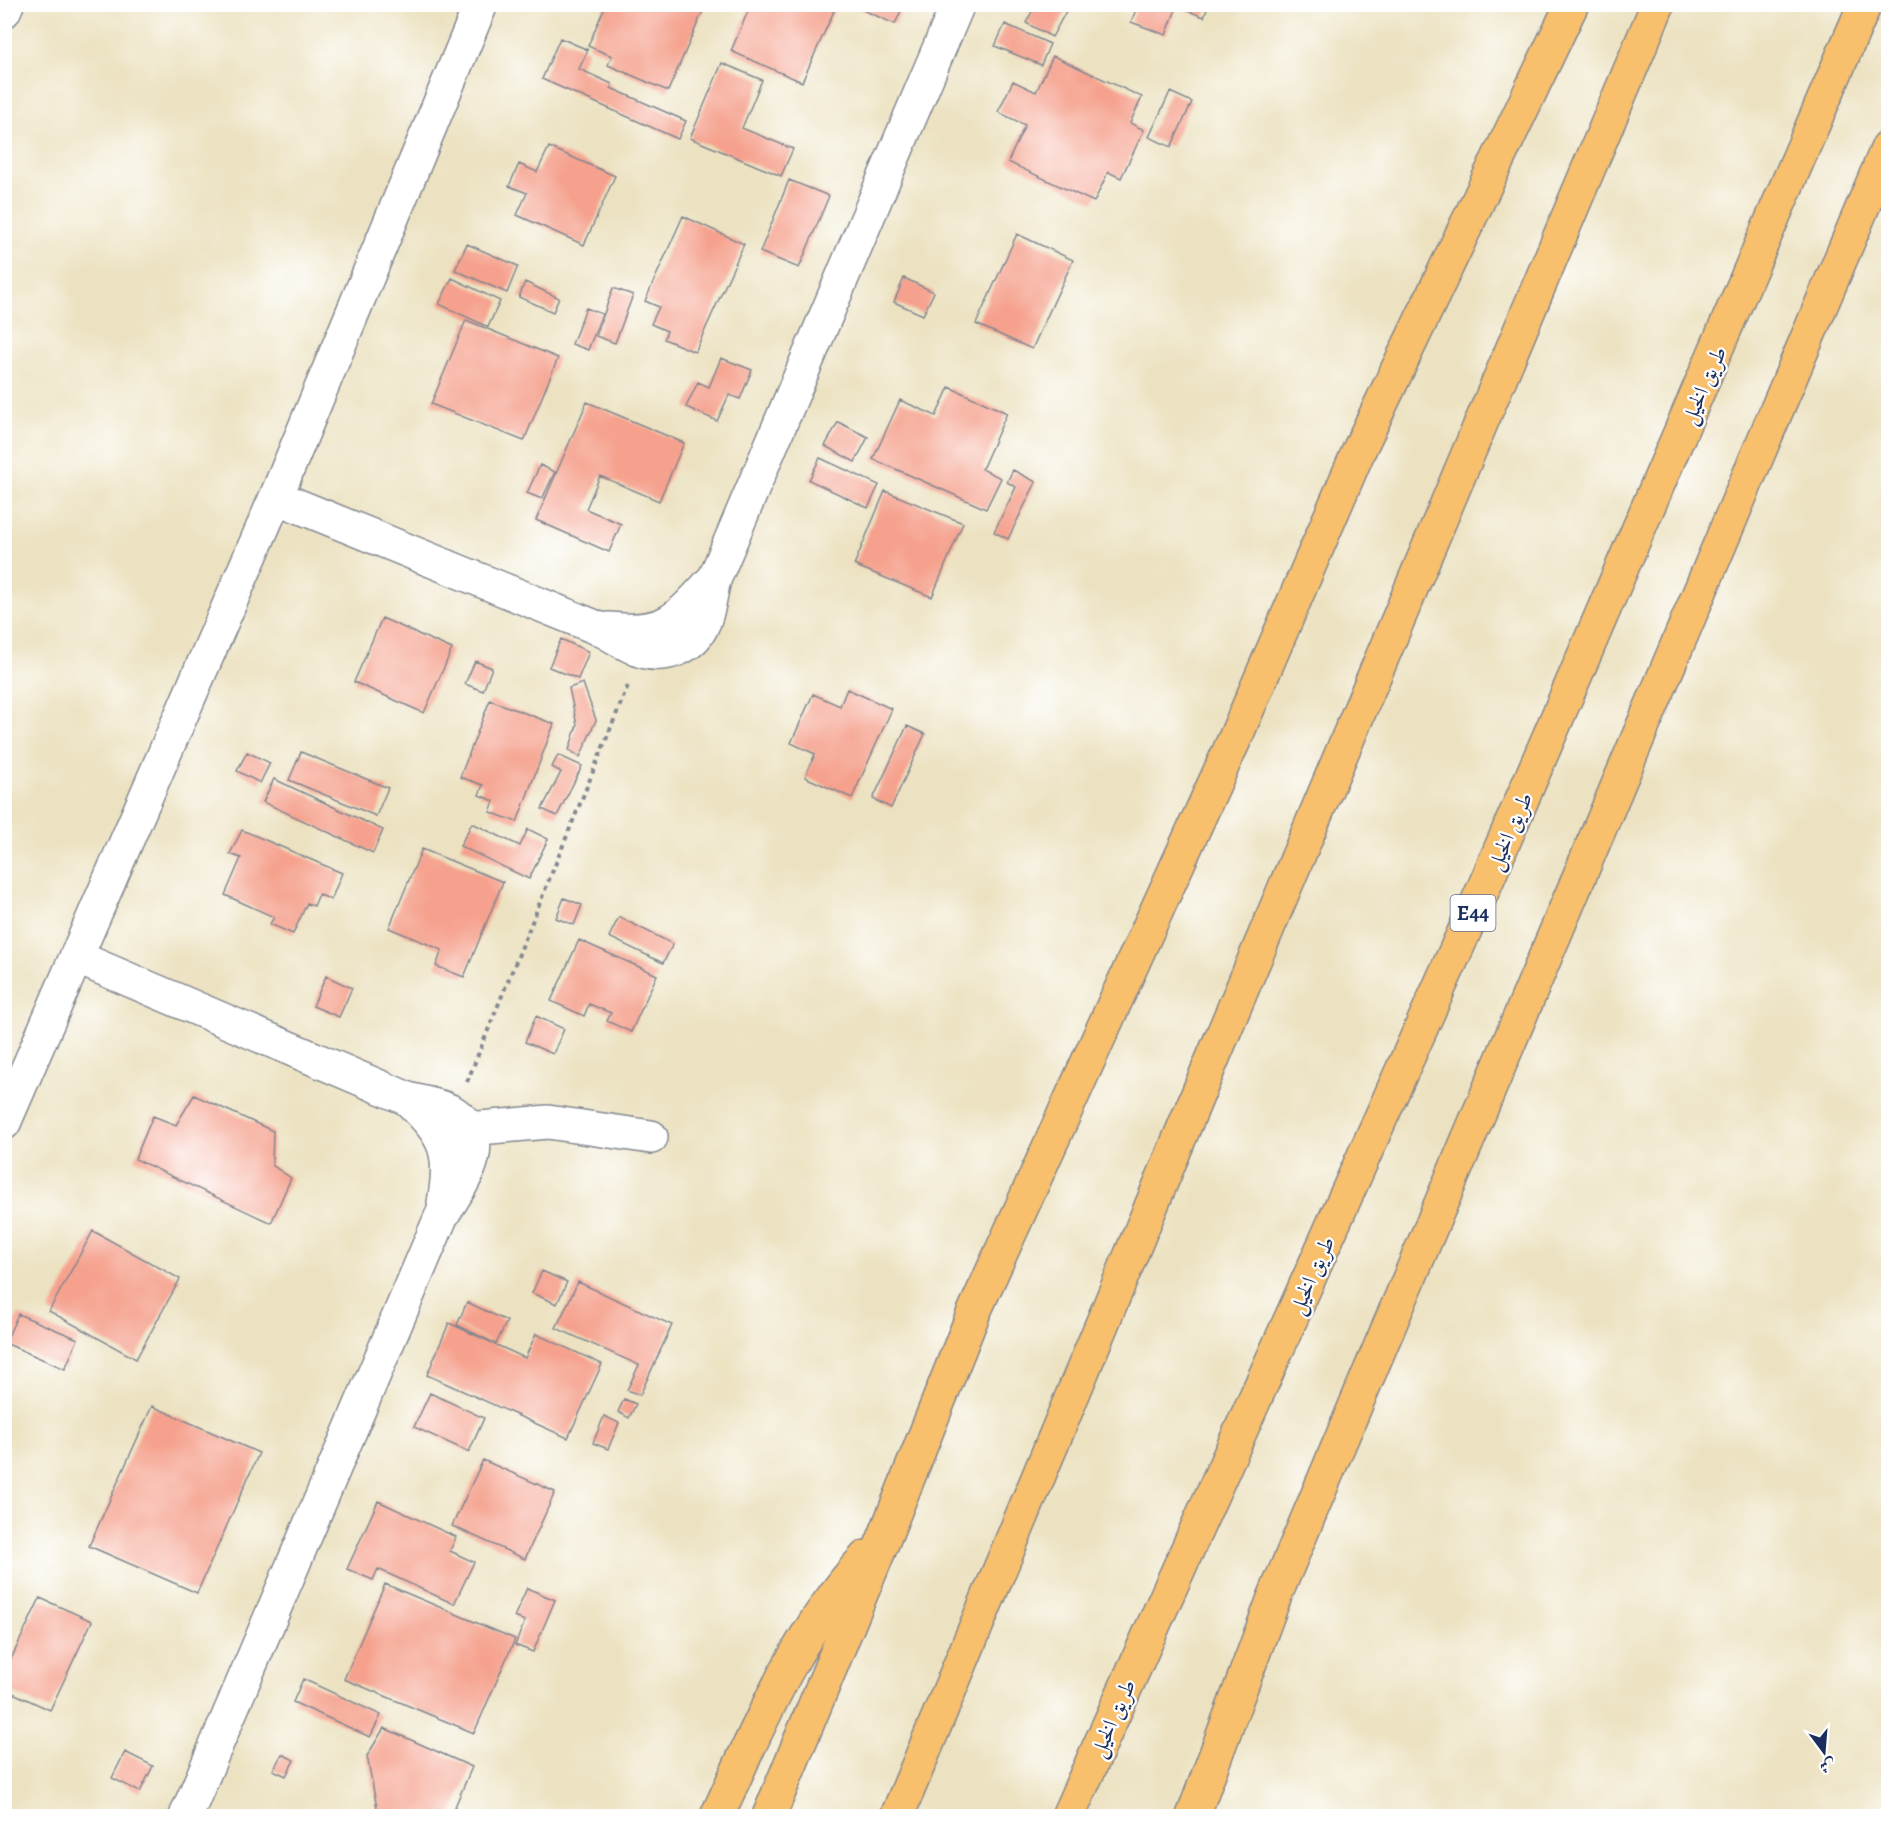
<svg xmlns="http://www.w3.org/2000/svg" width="1893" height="1821" font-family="Alegreya,Amiri,serif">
	<rect width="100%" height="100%" fill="#fff"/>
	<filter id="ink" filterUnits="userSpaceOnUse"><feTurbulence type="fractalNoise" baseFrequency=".0167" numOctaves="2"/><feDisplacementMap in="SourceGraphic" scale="12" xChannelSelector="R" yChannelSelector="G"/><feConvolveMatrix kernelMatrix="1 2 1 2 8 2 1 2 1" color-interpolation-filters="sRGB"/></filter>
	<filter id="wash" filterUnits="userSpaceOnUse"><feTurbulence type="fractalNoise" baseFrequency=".008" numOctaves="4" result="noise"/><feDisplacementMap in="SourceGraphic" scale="24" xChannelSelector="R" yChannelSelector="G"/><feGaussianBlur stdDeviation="1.35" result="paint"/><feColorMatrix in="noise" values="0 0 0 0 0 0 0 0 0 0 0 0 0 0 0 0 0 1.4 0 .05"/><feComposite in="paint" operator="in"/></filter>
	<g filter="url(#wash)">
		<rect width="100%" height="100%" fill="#ece2c1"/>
		<g id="blocks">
			<path fill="#f5a18d" d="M606,4H706L668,91L608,65L612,56L588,46Z
				M751,4H821L834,11L802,82L731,51Z
				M849,4H904L895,24Z
				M1036,4H1055L1066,11L1052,37L1026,23Z
				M1209,4L1204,17L1177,7L1166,35L1131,22L1138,5Z
				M1005,24L1050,44L1041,65L995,46Z
				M560,38L588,50L579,69L612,84L611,88L686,121L678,139L542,79Z
				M1053,56L1142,97L1130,123L1144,130L1121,178L1108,172L1094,202L1008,162L1025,125L998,112L1013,81L1036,92Z
				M722,63L762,80L742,128L793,149L781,176L690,138Z
				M1170,92L1192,102L1171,147L1149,137Z
				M549,147L615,176L584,245L517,215L527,193L509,186L519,164L537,172Z
				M789,180L829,196L799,268L760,252Z
				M683,216L744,244L695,352L664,339L667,331L651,324L659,307L645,301Z
				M1017,234L1073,260L1032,349L976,324Z
				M467,244L518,266L507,293L455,270Z
				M452,278L500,301L488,327L439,304Z
				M904,278L934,292L923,315L894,302Z
				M525,282L559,298L553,312L519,297Z
				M613,288L633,295L615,343L596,336Z
				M586,308L602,314L588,350L572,344Z
				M466,320L558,358L524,441L431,404Z
				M721,358L752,370L740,399L729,395L717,421L686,407L698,382L709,387Z
				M949,387L1007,413L982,469L1001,478L986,509L873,459L900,400L936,416Z
				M587,402L684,443L659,501L600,476L586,509L621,524L609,552L536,520Z
				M838,422L868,437L855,462L825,446Z
				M820,458L879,485L868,508L809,480Z
				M540,465L555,472L542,499L527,493Z
				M1013,470L1036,482L1008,539L994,532L1016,487L1007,482Z
				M885,491L963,523L932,597L854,565Z
				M382,618L452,649L424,713L354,682Z
				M561,639L589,652L578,679L549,667Z
				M475,661L492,668L483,691L465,684Z
				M583,683L596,720L580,757L569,750L577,725L569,688Z
				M847,689L892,709L852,798L805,777L815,754L791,743L813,694L840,706Z
				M490,700L554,724L517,822L490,812L494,801L479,795L483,785L460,777Z
				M907,726L925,734L891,808L873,799Z
				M247,752L270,763L260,783L237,771Z
				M301,752L388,788L376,816L289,780Z
				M558,755L582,766L557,816L542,809L561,772L552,767Z
				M274,779L383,830L373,853L263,802Z
				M472,823L520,846L528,829L548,839L529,879L460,846Z
				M242,830L342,873L331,900L319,894L314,906L307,903L293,934L270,924L274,917L225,895L241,858L230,854Z
				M422,849L503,882L464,977L436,966L442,950L389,928Z
				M564,898L582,905L574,925L556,918Z
				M619,917L673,944L663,963L609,937Z
				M579,940L657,975L631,1032L607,1021L611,1013L589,1004L584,1016L551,1001Z
				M326,976L352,988L339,1017L313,1006Z
				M536,1016L564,1029L553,1054L525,1042Z
				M194,1095L273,1131L272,1165L291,1178L271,1223L135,1159L153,1116L176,1125Z
				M93,1231L180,1279L136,1359L49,1311Z
				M542,1271L567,1282L557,1304L532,1293Z
				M578,1282L672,1325L640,1395L627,1390L639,1365L556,1328Z
				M467,1302L507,1321L496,1344L457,1325Z
				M18,1314L78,1339L65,1369L5,1343Z
				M449,1323L525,1358L536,1334L602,1364L568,1438L427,1375Z
				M430,1393L484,1418L469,1452L414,1427Z
				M624,1399L636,1404L629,1418L618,1412Z
				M152,1406L259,1453L197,1593L89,1546Z
				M604,1416L619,1423L608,1449L593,1443Z
				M483,1460L555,1492L525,1559L452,1526Z
				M378,1501L456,1537L450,1551L474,1562L454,1604L378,1569L373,1580L347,1569Z
				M385,1584L515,1639L474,1733L344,1679Z
				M527,1588L555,1600L533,1652L515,1645L525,1621L514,1617Z
				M40,1598L92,1621L50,1710L4,1689V1674Z
				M303,1679L381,1715L370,1737L293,1702Z
				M384,1728L472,1767L451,1816H384L377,1808L367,1756Z
				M125,1752L153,1766L140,1792L112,1778Z
				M282,1754L294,1760L286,1776L273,1770Z"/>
		</g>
	</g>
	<g filter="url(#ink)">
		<use href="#blocks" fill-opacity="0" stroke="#848890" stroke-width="1.5"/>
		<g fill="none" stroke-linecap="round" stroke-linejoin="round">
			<g stroke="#848890" stroke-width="36">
				<path id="minor" d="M4,11L7,4
					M276,497L600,629C614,636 628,646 642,651C665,658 692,648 702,626C709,613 710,595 714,580L958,4
					M608,629C666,635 675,621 712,581
					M76,957L408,1099C422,1103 441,1105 454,1113C497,1141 459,1187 441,1217L186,1816
					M408,1099C446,1137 453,1150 444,1203
					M4,1123L276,497L481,4
					M468,1129L548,1122L651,1137"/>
			</g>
			<g stroke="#848890" stroke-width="36">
				<path id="highway" d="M717,1816C759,1725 797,1632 866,1557
					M769,1816L885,1536L974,1312L1236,736L1359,450L1572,4
					M897,1816L1215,1053L1658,4
					M1068,1816L1482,892L1865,4
					M1193,1816L1274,1598L1888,147"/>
			</g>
			<path stroke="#848890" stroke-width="4" stroke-dasharray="4.5 4.5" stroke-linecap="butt" d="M467,1082L629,683"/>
			<use href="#minor" stroke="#fff" stroke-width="33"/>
			<use href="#highway" stroke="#f8bf6c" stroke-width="33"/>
		</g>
	</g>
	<g text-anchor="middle" stroke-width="4.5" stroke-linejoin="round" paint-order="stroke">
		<rect fill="#fff" stroke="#5f6d8e" stroke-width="1.5" x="1450.5" y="895" width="45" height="36" rx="4.5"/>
		<g font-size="21" font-weight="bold" fill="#1b2f5e">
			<text x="1473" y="920">E44</text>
		</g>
		<g font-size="22" fill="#1b2f5e" stroke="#fff">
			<text transform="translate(1703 385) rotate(-66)" y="8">طريق الخيل</text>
			<text transform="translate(1509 831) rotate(-66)" y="8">طريق الخيل</text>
			<text transform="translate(1311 1275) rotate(-66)" y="8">طريق الخيل</text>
			<text transform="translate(1112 1718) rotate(-66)" y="8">طريق الخيل</text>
		</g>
	</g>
	<rect width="1893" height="1821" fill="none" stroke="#fff" stroke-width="24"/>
	<g transform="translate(1824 1752) rotate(164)" stroke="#ffffff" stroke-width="4.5" paint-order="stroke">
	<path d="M0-4.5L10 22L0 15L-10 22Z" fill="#1b2f5e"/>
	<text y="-9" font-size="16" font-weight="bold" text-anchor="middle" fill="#1b2f5e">ش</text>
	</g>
</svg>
